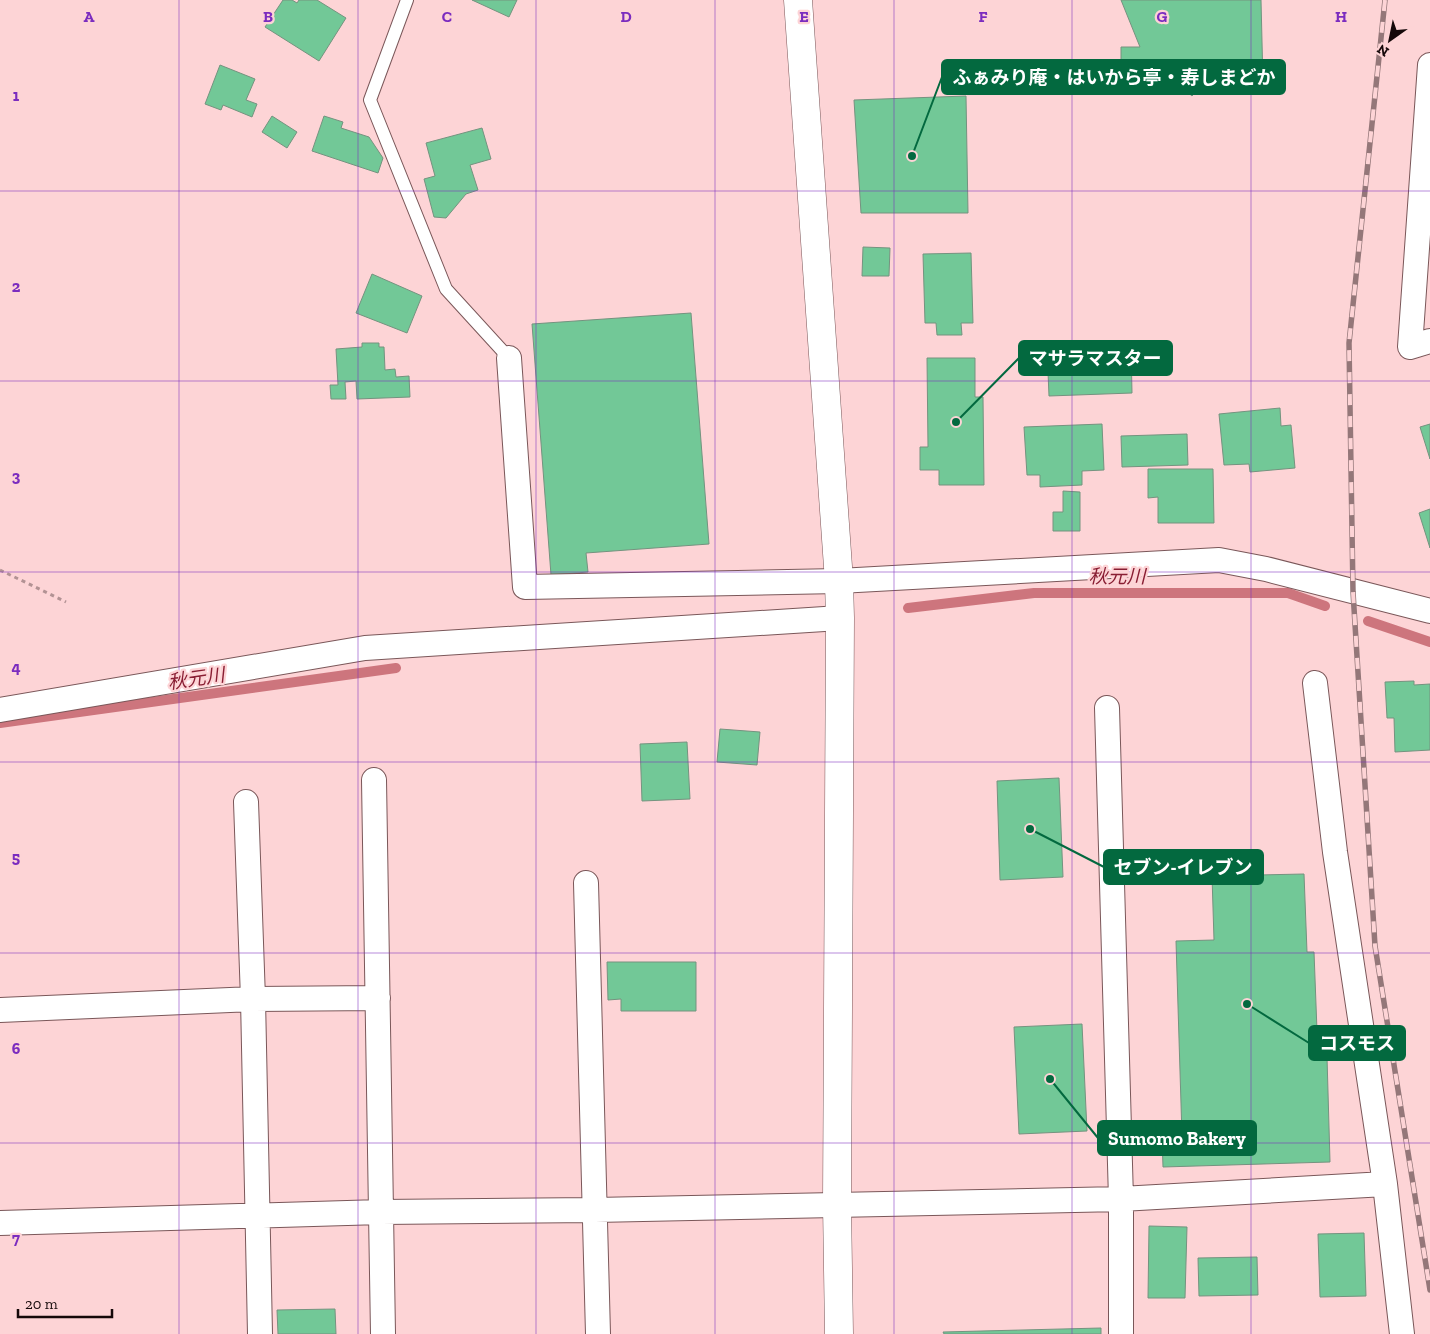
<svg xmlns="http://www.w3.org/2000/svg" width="1430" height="1334" font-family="'Zilla Slab','Noto Sans JP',serif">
	<rect width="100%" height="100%" fill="#fdd4d6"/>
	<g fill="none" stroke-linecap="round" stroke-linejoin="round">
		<path stroke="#cd757d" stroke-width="10" d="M908,608L1034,593H1288L1325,606
			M1368,621L1430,642
			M0,723L396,668"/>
	</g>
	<path fill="#72c897" stroke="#74937f" d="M283,0H292L297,3L299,0H317L346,18L319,61L265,27Z
		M472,0H517L509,17Z
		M1121,0H1261L1263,83L1202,85L1192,96L1177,83H1121V47H1140Z
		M220,65L255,79L246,100L257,104L252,117L223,105L221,110L205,104Z
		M966,96L968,213H861L854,100Z
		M272,116L297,132L287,148L262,132Z
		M324,116L343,122L341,128L369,137L383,158L378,173L312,151Z
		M482,128L491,159L470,165L478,190L466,194L446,218L434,217L424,179L435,176L426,143Z
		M863,247L890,248L889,276H862Z
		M971,253L973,323H961L962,335H937L936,323H925L923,254Z
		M372,274L422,296L407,333L356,313Z
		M691,313L709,544L586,553L588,572L551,575L532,324Z
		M362,343H379V347H384L385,370L395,369L396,377L409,376L410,397L357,399L356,381L345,382L346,399H331L330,385H338L336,349L362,347Z
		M1131,346L1132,393L1049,396L1047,348Z
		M927,358H975V397H983L984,485H939V470H920V447H928Z
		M1280,408L1281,426L1291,425L1295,468L1250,472L1249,464L1224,465L1219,414Z
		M1102,424L1104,470L1082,471V485L1040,487V475H1027L1024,427Z
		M1430,424V459L1420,427Z
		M1187,434L1188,465L1122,467L1121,436Z
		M1148,469H1213L1214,523H1158V497L1148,498Z
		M1063,491L1080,492V531H1053V512H1063Z
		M1430,509V548L1419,513Z
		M1414,681V685L1430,684V750L1395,752L1394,718H1387L1385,682Z
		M720,729L760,732L757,765L717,762Z
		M687,742L690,799L642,801L640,744Z
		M1059,778L1063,877L1000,880L997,781Z
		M1304,874L1307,952H1314L1318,1057H1327L1330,1162L1163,1167L1162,1137L1182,1136L1176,941L1214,940L1212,876Z
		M607,962H696V1011H621V999L608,1000Z
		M1082,1024L1087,1131L1019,1134L1014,1027Z
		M1149,1226L1187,1227L1185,1298H1148Z
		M1364,1233L1366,1296L1320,1297L1318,1234Z
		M1257,1257L1258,1295L1199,1296L1198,1258Z
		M335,1309L336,1334H278L277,1310Z
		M1101,1328V1334H944L943,1332Z"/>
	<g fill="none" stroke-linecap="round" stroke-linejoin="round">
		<g stroke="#7a5759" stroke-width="14">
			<path id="service" d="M407,0L370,100L446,289L509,358"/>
		</g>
		<g stroke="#7a5759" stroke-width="26">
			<path id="minor" d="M1430,65L1410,347L1430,341
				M509,358L525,587L839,581L1219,560L1266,569L1430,611
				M1315,683L1335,852L1385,1184L1402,1334
				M1107,708L1121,1199V1334
				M0,710L365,648L840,618
				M246,802L253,999L260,1334
				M586,883L598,1334
				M0,1010L253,999L378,998
				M0,1223L381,1212L374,780
				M383,1334L381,1212L595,1210L1121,1199L1385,1184"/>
		</g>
		<g stroke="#7a5759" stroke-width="29">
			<path id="tertiary" d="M798,0L839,581L840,618L837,1204L839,1334"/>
		</g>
		<path stroke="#b29294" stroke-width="3" stroke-dasharray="4 4" stroke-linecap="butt" d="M0,570L66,602"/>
		<use href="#service" stroke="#fff" stroke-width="12"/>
		<use href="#minor" stroke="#fff" stroke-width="24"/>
		<use href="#tertiary" stroke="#fff" stroke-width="28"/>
		<g stroke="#947779" stroke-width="5.5">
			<path id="rail" d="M1385,0L1349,343L1353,592L1375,946L1430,1290"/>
		</g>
		<use href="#rail" stroke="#fdd4d6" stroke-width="4" stroke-dasharray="11" stroke-linecap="butt"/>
	</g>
	<path fill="none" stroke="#7b2cbf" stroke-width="1" stroke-opacity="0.55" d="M179,0V1334M358,0V1334M536,0V1334M715,0V1334M894,0V1334M1072,0V1334M1251,0V1334M0,191H1430M0,381H1430M0,572H1430M0,762H1430M0,953H1430M0,1143H1430"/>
	<g text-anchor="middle" stroke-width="4.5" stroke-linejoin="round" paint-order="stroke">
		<g font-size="19" font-style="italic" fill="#891e33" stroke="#fdd4d6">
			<text x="1117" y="583">秋元川</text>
			<text transform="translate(196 678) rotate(-8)" y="7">秋元川</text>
		</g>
	</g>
	<g font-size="16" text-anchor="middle" font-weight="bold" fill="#7b2cbf" stroke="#fdd4d6" stroke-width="4.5" stroke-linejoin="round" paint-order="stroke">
		<text x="89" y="22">A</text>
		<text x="268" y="22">B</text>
		<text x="447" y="22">C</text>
		<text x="626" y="22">D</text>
		<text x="804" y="22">E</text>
		<text x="983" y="22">F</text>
		<text x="1162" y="22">G</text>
		<text x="1341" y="22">H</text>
		<text x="16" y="101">1</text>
		<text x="16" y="292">2</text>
		<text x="16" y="482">3</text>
		<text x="16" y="673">4</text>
		<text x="16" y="863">5</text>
		<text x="16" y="1054">6</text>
		<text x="16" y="1244">7</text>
	</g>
	<path fill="none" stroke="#03693f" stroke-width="2" d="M912 156L942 77M956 422L1019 358M1030 829L1104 867M1247 1004L1309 1043M1050 1079L1098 1138"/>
	<g fill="#03693f" stroke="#fdd4d6" stroke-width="2">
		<circle cx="912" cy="156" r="5"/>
		<circle cx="956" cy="422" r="5"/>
		<circle cx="1030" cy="829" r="5"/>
		<circle cx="1247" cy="1004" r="5"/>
		<circle cx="1050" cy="1079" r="5"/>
	</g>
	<g fill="#03693f" stroke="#03693f" stroke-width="2">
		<rect x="942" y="60" width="343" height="34" rx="5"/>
		<rect x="1019" y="341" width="153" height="34" rx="5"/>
		<rect x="1104" y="850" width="159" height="34" rx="5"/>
		<rect x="1309" y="1026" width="96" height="34" rx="5"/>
		<rect x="1098" y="1121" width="158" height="34" rx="5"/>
	</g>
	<g font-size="19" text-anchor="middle" font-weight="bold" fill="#fff">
		<text x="1114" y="84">ふぁみり庵・はいから亭・寿しまどか</text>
		<text x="1095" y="365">マサラマスター</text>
		<text x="1183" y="874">セブン-イレブン</text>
		<text x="1357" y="1050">コスモス</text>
		<text x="1177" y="1145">Sumomo Bakery</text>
	</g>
	<g transform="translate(1390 40) rotate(213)" stroke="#fdd4d6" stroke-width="4" paint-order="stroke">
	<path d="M0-4L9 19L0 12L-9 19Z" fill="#150809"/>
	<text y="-8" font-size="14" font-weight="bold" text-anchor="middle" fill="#150809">N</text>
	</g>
	<path d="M18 1309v8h94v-8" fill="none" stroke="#150809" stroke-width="2.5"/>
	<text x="25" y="1309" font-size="15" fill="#150809" stroke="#fdd4d6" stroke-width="4" paint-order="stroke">20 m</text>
</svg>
